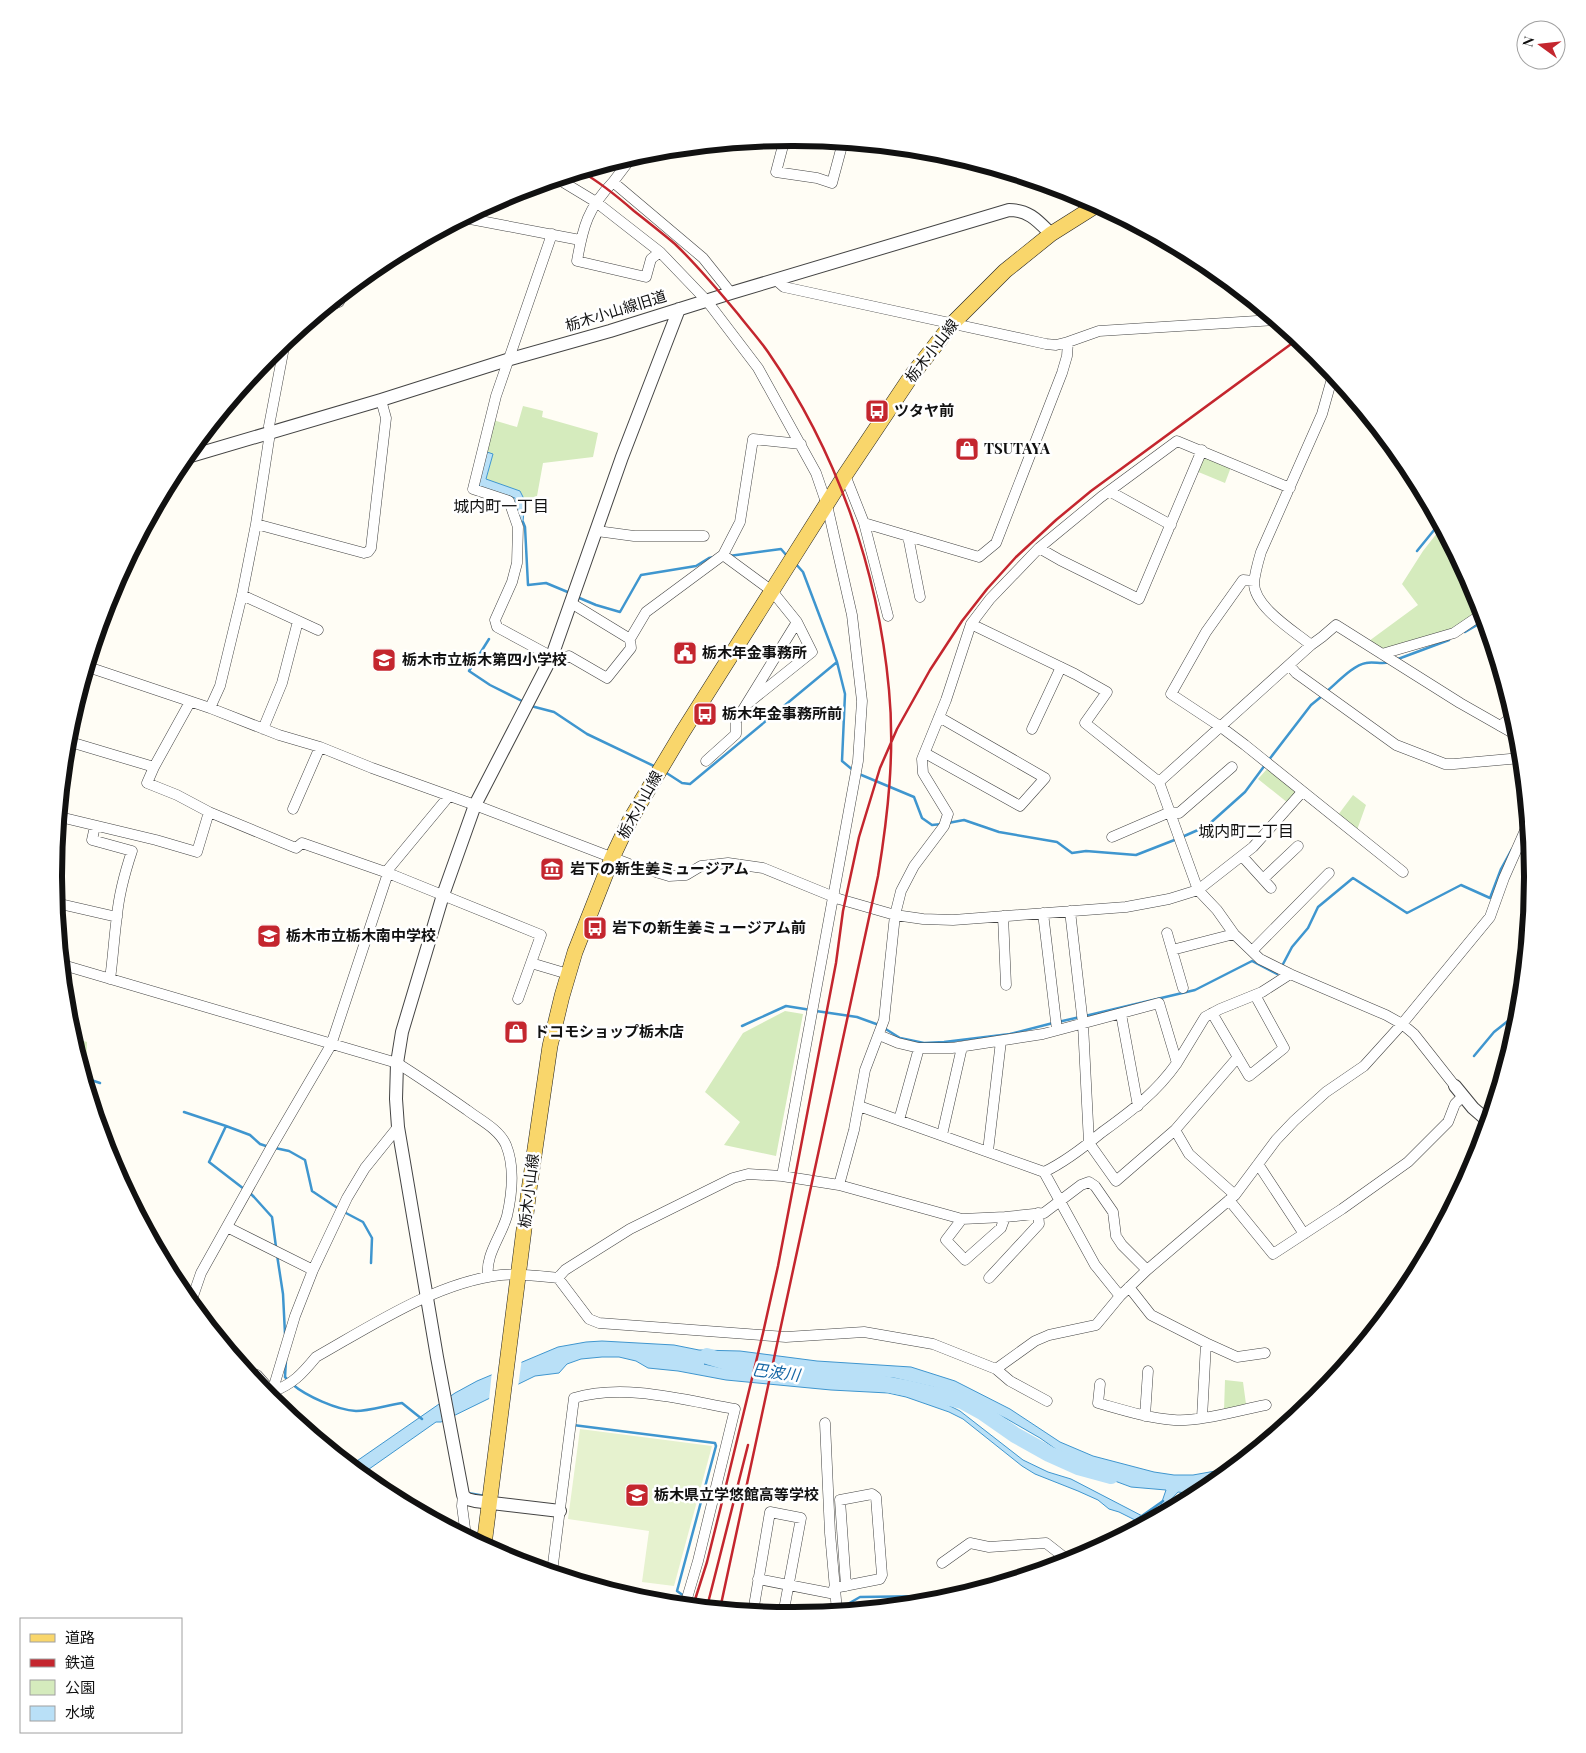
<svg xmlns="http://www.w3.org/2000/svg" width="1586" height="1753" font-family="'Playfair Display','Noto Sans JP',serif">
	<rect width="100%" height="100%" fill="#fffdf5"/>
	<path fill="#d5ebbd" d="M523,406L543,411L542,417L598,433L593,457L543,463L537,496L525,501L520,491L486,480L493,454L484,451L493,420L517,427Z
		M1203,455L1231,467L1225,483L1196,471Z
		M1441,528L1476,594L1481,610L1453,628L1382,651L1369,641L1418,605L1402,584L1423,551Z
		M1267,769L1296,792L1288,803L1258,779Z
		M1353,795L1366,805L1357,830L1338,815Z
		M785,1011L803,1014L776,1156L724,1145L740,1122L705,1092L743,1033Z
		M73,1038L87,1042L86,1073H84Z
		M1225,1380L1243,1382L1246,1404L1224,1411Z"/>
	<path fill="#e6f2cf" d="M580,1429L712,1446L674,1586L642,1582L649,1531L568,1519Z"/>
	<path fill="#b9e0f7" stroke="#3f96cf" d="M484,451L493,454L486,479L520,491L525,501L523,522L518,520L515,498L482,488L478,484Z
		M602,1341L674,1345L699,1350L740,1351L817,1361L911,1367L955,1381L1010,1409L1060,1442L1093,1456L1154,1472L1174,1475H1193L1232,1468C1214,1483 1204,1496 1178,1492L1164,1507L1163,1513L1157,1516L1166,1490L1131,1487L1104,1477L1074,1462L1040,1438L1007,1419L967,1399L933,1387L894,1378L834,1373L734,1363L704,1364L731,1370L811,1380L875,1384L928,1395L960,1411L1023,1460L1048,1472L1071,1479L1150,1520L1143,1524L1119,1512L1109,1509L1098,1500L1078,1491L1035,1474L1022,1466L963,1419L949,1412L906,1397L888,1393L831,1390L726,1380L678,1371L648,1368L636,1361L619,1357H602L581,1359L567,1364L559,1373L535,1376L441,1422H436L362,1474L351,1465L455,1393L477,1381L558,1347L586,1342Z"/>
	<path fill="#fffdf5" d="M522,1358L518,1387L489,1400L492,1371Z"/>
	<g fill="none" stroke-linecap="round" stroke-linejoin="round">
		<path stroke="#3f96cf" stroke-width="2.5" d="M523,522L525,527L528,585L546,583L570,593
			M1417,551L1439,524
			M729,556L781,549L787,556
			M795,563L803,572L837,662L845,694L842,761L854,771
			M577,597L596,605L620,612L641,575L696,566L709,558L714,557
			M1465,632L1484,621
			M489,639L469,671L490,685L524,702
			M1398,659L1449,640
			M1326,692C1336,684 1353,665 1366,663C1374,661 1382,665 1390,662
			M531,706L554,712L587,734L656,767
			M1268,761L1311,705L1322,696
			M665,772L682,783L690,784L837,662
			M859,774L914,797L922,818L932,825L942,824
			M948,823L964,820L999,832L1057,842L1072,853L1086,851L1136,855L1177,839
			M1522,826L1526,810
			M1182,837L1207,826L1245,792L1265,765
			M1282,966L1292,947L1308,928L1318,907L1353,878L1407,913L1461,885L1490,898L1501,869L1512,849
			M816,1011L857,1017L879,1025
			M1085,1016L1195,990L1252,961L1277,974L1279,971
			M1058,1022L1080,1017
			M742,1026L786,1006L811,1010
			M884,1028L900,1038L924,1043L944,1042L1010,1034L1053,1023
			M1474,1056L1494,1032L1513,1017L1519,1009
			M85,1078L100,1083
			M184,1112L226,1126L209,1162L244,1189
			M226,1126L250,1135L260,1144L269,1147
			M275,1148L289,1151L305,1160L312,1191L339,1209
			M249,1192L254,1197L272,1217L276,1247
			M344,1212L363,1222L372,1238L371,1263
			M277,1255L283,1294L285,1334
			M286,1360L285,1377L288,1380
			M292,1384C306,1396 337,1410 356,1411C369,1411 388,1405 402,1403L422,1419
			M573,1425L715,1443L716,1446L677,1591L684,1596
			M468,1493L485,1496
			M1095,1549L1163,1501
			M691,1600L702,1607
			M839,1609L860,1597L929,1596L1015,1578"/>
		<path stroke="#b9e0f7" stroke-width="16" d="M707,1356L751,1370L874,1382L906,1388L962,1401L982,1412L1015,1435L1049,1454L1078,1467L1111,1476"/>
		<g stroke="#444" stroke-width="11">
			<path id="minor" d="M785,138L776,172L817,178L832,183L843,142
				M632,157L613,182L703,258L731,293
				M558,179L596,202L660,252L707,301L758,368L816,473L827,505L852,615L862,701L858,761L782,1176
				M613,182C588,208 583,226 577,261L646,277L651,259L660,252
				M465,218L580,240
				M552,234L496,396L473,489L509,501L518,527L517,563L512,582L495,620L497,627L558,660L569,656L607,678L631,648L630,639
				M776,280L784,287L1046,344L1056,345L1068,342L1099,331L1274,320
				M327,307L339,302L342,295
				M845,475L864,523L979,557L996,543L1062,373L1067,356L1068,342
				M1109,491L1171,525
				M864,523L888,616
				M256,524L364,553L368,552L371,548L386,418L381,400
				M597,531L634,536H704
				M908,536L920,597
				M1039,548L1060,560L1139,599L1202,450
				M723,555L772,591L797,622L812,652L747,704
				M1254,581L1243,580L1206,632L1171,694L1221,727L1245,745L1403,872
				M242,595L318,630
				M571,603L630,639L646,612L723,555L740,522L753,439L801,444
				M971,624L1075,674L1107,692L1085,723L1159,782L1198,890L1217,910L1234,934L1260,959L1290,974L1386,1015L1402,1024L1414,1034L1455,1086
				M1311,645C1294,631 1254,607 1254,583C1255,572 1258,562 1261,552L1322,414L1333,375
				M1382,654L1454,633L1482,614
				M1289,665L1296,673L1396,745L1445,764H1454L1521,758
				M88,667L210,708L279,735L320,747L372,768L475,805L629,864L669,876L686,875L701,866L728,863L763,868L839,899L895,915L923,919L953,920L1126,907L1169,899L1198,890L1253,847L1302,792
				M190,702L154,767L147,783L177,795L209,812L296,848L302,843L388,873L541,935L518,999
				M210,708L220,686L242,595L256,524L270,433L269,426L285,342
				M1500,726L1513,716
				M263,729L282,683L298,621
				M1032,729L1061,667
				M67,741L154,767
				M925,753L1020,806L1045,778L939,717
				M706,761L736,734V721L797,622
				M1159,782L1311,645L1322,637L1336,625L1460,703L1518,736
				M293,809L320,747
				M60,817L156,840L197,852L209,812
				M95,826L92,840L132,851C125,872 119,893 117,916C114,937 113,958 110,979
				M1112,837L1170,812L1179,813L1232,767
				M1242,856L1271,888
				M386,872L449,796
				M1263,879L1298,846
				M56,903L117,917
				M1070,911L1083,1024L1089,1143L1116,1181L1175,1130L1238,1057
				M1043,913L1057,1030
				M1003,916L1006,985
				M1167,933L1183,988
				M1172,950L1234,934
				M1252,951L1329,873
				M531,963L568,974
				M63,965L397,1063C421,1078 444,1094 467,1110C480,1120 499,1129 506,1145C515,1167 512,1194 507,1216C501,1237 485,1255 488,1277
				M1212,1013L1249,1076L1284,1048L1255,995
				M1121,1014L1138,1106
				M879,1035L898,1043L919,1048H952L1043,1034L1159,1003L1177,1063L1205,1017L1220,1009L1262,992L1290,974
				M859,1106L1044,1172C1065,1162 1083,1148 1101,1133C1131,1111 1155,1094 1177,1063
				M899,1120L919,1048
				M1175,1130L1189,1154L1235,1195
				M942,1135L962,1047
				M988,1151L1001,1041
				M1258,1164L1304,1234
				M1044,1172L1095,1265L1120,1296
				M839,1185L854,1130L865,1070L884,1020L895,915L901,891L914,866L944,826L948,814L923,773L922,759L946,700L971,624L990,599L1039,548L1101,497L1177,441L1290,488
				M1229,1200L1273,1254L1342,1209L1408,1162L1448,1122L1455,1104L1463,1096
				M962,1219L946,1240L965,1260L1001,1228L1005,1217
				M227,1227L313,1270
				M558,1278L589,1319L599,1323L786,1337L864,1332L933,1344L996,1369L1035,1341L1049,1335L1096,1325L1120,1296L1147,1270L1235,1195L1276,1140L1294,1121L1326,1092L1364,1066L1402,1024L1490,917L1504,878L1527,826
				M989,1278L1039,1224L1038,1213
				M1129,1287L1151,1315L1206,1343L1237,1357L1265,1353
				M191,1302L201,1273L272,1146L331,1045L388,873
				M996,1369L1010,1381L1047,1401
				M248,1372L257,1375L272,1392C293,1384 302,1374 316,1357C371,1326 437,1282 501,1275C519,1273 539,1276 558,1278L565,1270L630,1229L733,1178L748,1174L782,1176L839,1185L962,1219L1005,1217L1044,1213L1081,1185L1089,1182L1095,1186L1113,1212L1116,1236L1122,1245L1147,1270
				M1100,1384L1098,1403C1123,1410 1148,1418 1174,1420C1200,1422 1239,1410 1266,1405
				M270,1399L295,1316L313,1270L347,1198L365,1168L398,1127
				M1145,1416L1148,1371
				M1202,1418L1206,1343
				M825,1423L830,1533L837,1611
				M463,1495L462,1506L466,1536
				M942,1563L970,1543L989,1547L1046,1543L1069,1561
				M552,1572L574,1398C625,1383 684,1400 735,1409L698,1561L685,1605
				M758,1579L835,1594
				M834,1588L880,1579L882,1575L876,1497L872,1494L840,1500L846,1586
				M753,1612L770,1512L801,1518L783,1615"/>
		</g>
		<g stroke="#444" stroke-width="14">
			<path id="tertiary" d="M184,458L381,400L507,360L610,331L731,293L1009,210C1029,210 1038,221 1051,234
				M1455,1086L1473,1108L1488,1121
				M560,1511L475,1501L467,1499L463,1495L437,1357L398,1127L396,1099L397,1063L402,1032L443,895L475,805L552,656L622,457L679,309"/>
		</g>
		<g stroke="#222" stroke-width="16">
			<path id="primary" d="M484,1545L529,1190L550,1046L562,996L575,952L612,858L630,820L682,733L845,475L912,375L952,324L1005,271L1051,234L1097,205"/>
		</g>
		<use href="#minor" stroke="#fff" stroke-width="10"/>
		<use href="#tertiary" stroke="#fff" stroke-width="12"/>
		<use href="#primary" stroke="#f9d66b" stroke-width="15"/>
		<path stroke="#c4262e" stroke-width="2.5" d="M582,172C601,183 618,197 634,211C648,222 662,233 675,244C698,266 718,290 738,314C748,327 759,339 768,352C837,452 878,569 889,690C895,752 888,815 878,876L720,1609
			M693,1606L707,1562L722,1502L763,1333L778,1266L836,963L843,911L859,837L880,768L897,729L930,670L962,621L987,589L1016,557L1056,520L1091,491L1298,339
			M707,1607L748,1445"/>
	</g>
	<defs>
		<g id="bus-square" transform="scale(1.25)"><rect x="-9" y="-9" width="18" height="18" rx="4" fill="#c4262e" stroke="#fff"/><path d="M-5-6H5V4H4V6H2V4H-2V6H-4V4H-5ZM-3.5-4V0h7V-4ZM-3.5 1.2v1.5H-2V1.2ZM2 1.2v1.5H3.5V1.2Z" fill="#fff"/></g>
		<g id="shop-square" transform="scale(1.25)"><rect x="-9" y="-9" width="18" height="18" rx="4" fill="#c4262e" stroke="#fff"/><path d="M-5-2.5h2.3a2.7 3.5 0 0 1 5.4 0H5L5.5 6h-11ZM-1.5-2.5h3a1.5 2.3 0 0 0-3 0Z" fill="#fff"/></g>
		<g id="civic-square" transform="scale(1.25)"><rect x="-9" y="-9" width="18" height="18" rx="4" fill="#c4262e" stroke="#fff"/><path d="M-.6-6.5H3V-4.5H.6V-3L4-1V1h2V6H-6V1h2V-1L-.6-3ZM-1.2 2.5V6h2.4V2.5Z" fill="#fff"/></g>
		<g id="school-square" transform="scale(1.25)"><rect x="-9" y="-9" width="18" height="18" rx="4" fill="#c4262e" stroke="#fff"/><path d="M0-5L7-2L0 1L-7-2ZM-4 1L0 2.5L4 1V4Q0 6-4 4Z" fill="#fff"/></g>
		<g id="museum-square" transform="scale(1.25)"><rect x="-9" y="-9" width="18" height="18" rx="4" fill="#c4262e" stroke="#fff"/><path d="M0-6L6-3V-2H-6V-3ZM-5-1h2V3h-2ZM-1-1h2V3h-2ZM3-1h2V3H3ZM-6 4H6V6H-6Z" fill="#fff"/></g>
	</defs>
	<g fill-rule="evenodd">
		<use href="#bus-square" x="877" y="411"/>
		<use href="#shop-square" x="967" y="449"/>
		<use href="#civic-square" x="685" y="653"/>
		<use href="#school-square" x="384" y="660"/>
		<use href="#bus-square" x="705" y="714"/>
		<use href="#museum-square" x="552" y="869"/>
		<use href="#bus-square" x="595" y="928"/>
		<use href="#school-square" x="269" y="936"/>
		<use href="#shop-square" x="516" y="1032"/>
		<use href="#school-square" x="637" y="1495"/>
	</g>
	<g text-anchor="middle" stroke-width="5" stroke-linejoin="round" paint-order="stroke">
		<g font-size="15" fill="#111" stroke="#fff">
			<text transform="translate(616 311) rotate(-17)" y="5">栃木小山線旧道</text>
			<text transform="translate(932 351) rotate(-52)" y="5">栃木小山線</text>
			<text transform="translate(640 805) rotate(-61)" y="5">栃木小山線</text>
			<text transform="translate(529 1191) rotate(-83)" y="5">栃木小山線</text>
		</g>
		<g font-size="15" font-weight="bold" fill="#111" stroke="#fff" text-anchor="start">
			<text x="894" y="416">ツタヤ前</text>
			<text x="984" y="454">TSUTAYA</text>
			<text x="702" y="658">栃木年金事務所</text>
			<text x="402" y="665">栃木市立栃木第四小学校</text>
			<text x="722" y="719">栃木年金事務所前</text>
			<text x="570" y="874">岩下の新生姜ミュージアム</text>
			<text x="612" y="933">岩下の新生姜ミュージアム前</text>
			<text x="286" y="941">栃木市立栃木南中学校</text>
			<text x="534" y="1037">ドコモショップ栃木店</text>
			<text x="654" y="1500">栃木県立学悠館高等学校</text>
		</g>
		<g font-size="16" fill="#111" stroke="#fff">
			<text x="501" y="512">城内町一丁目</text>
			<text x="1246" y="837">城内町二丁目</text>
		</g>
		<g font-size="16" font-style="italic" fill="#1768a6" stroke="#fff">
			<text transform="translate(776 1372) rotate(7)" y="6">巴波川</text>
		</g>
	</g>
	<path d="M0 0H1586V1753H0ZM792 146H794A730 730 0 0 1 1524 876V877A730 730 0 0 1 794 1607H792A730 730 0 0 1 62 877V876A730 730 0 0 1 792 146Z" fill="#fff" fill-rule="evenodd"/>
	<path fill="none" stroke="#111" stroke-width="6" d="M792 146H794A730 730 0 0 1 1524 876V877A730 730 0 0 1 794 1607H792A730 730 0 0 1 62 877V876A730 730 0 0 1 792 146Z"/>
	<rect x="20" y="1618" width="162" height="115" fill="#ffffff" stroke="#a0a0a0"/>
	<rect x="30" y="1634" width="25" height="8" fill="#f9d66b" stroke="#a0a0a0"/>
	<text x="65" y="1643" font-size="15" fill="#111111">道路</text>
	<rect x="30" y="1659" width="25" height="8" fill="#c4262e" stroke="#a0a0a0"/>
	<text x="65" y="1668" font-size="15" fill="#111111">鉄道</text>
	<rect x="30" y="1680" width="25" height="15" fill="#d5ebbd" stroke="#a0a0a0"/>
	<text x="65" y="1693" font-size="15" fill="#111111">公園</text>
	<rect x="30" y="1706" width="25" height="15" fill="#b9e0f7" stroke="#a0a0a0"/>
	<text x="65" y="1718" font-size="15" fill="#111111">水域</text>
	<g transform="translate(1541 45) rotate(285)"><circle r="24" fill="#ffffff" stroke="#a0a0a0"/>
	<path d="M0-4L9 19L0 12L-9 19Z" fill="#c4262e"/>
	<text y="-8" font-size="14" font-weight="bold" text-anchor="middle" fill="#111111">N</text>
	</g>
</svg>
